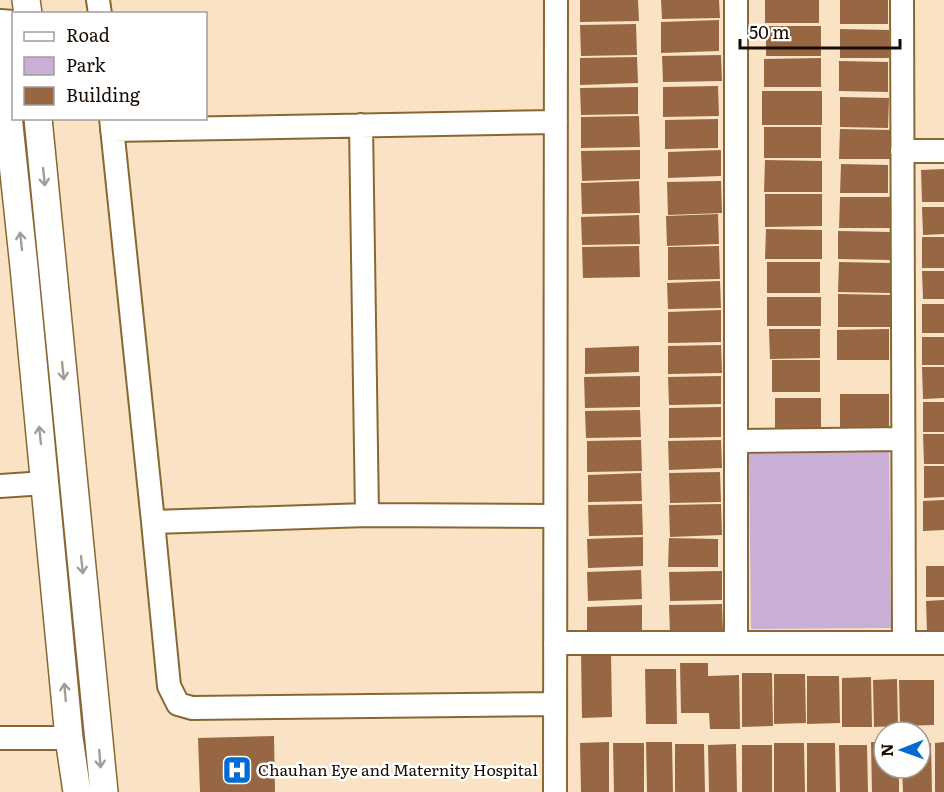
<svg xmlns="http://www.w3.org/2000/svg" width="944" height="792" font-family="Literata,serif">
	<rect width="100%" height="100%" fill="#fae3c4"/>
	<path fill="#c9aed5" d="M889,452L891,628L751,629L749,454Z"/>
	<path fill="#976744" d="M580,0H638L639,21L580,22Z
		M661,0H719L720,18L662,19Z
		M765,0H819V23H765Z
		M840,0H888V24H840Z
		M719,20V51L661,53V22Z
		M636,24L637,55L581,56L580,25Z
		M766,26H821V56H766Z
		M840,29L889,30V58H840Z
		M721,55L722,81L663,82L662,56Z
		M637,57L638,83L580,85V58Z
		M821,58V87H764V59Z
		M839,61L888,62V92L839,91Z
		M718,86L719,116L663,117V87Z
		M638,87V114L581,115L580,88Z
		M762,91H822V125H762Z
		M840,97L889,98L888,128L840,127Z
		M639,116L640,147L581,148V117Z
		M718,119V148L665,149V120Z
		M764,127H821V158H764Z
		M840,129L891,130L890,159H839Z
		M640,150V179L582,181L581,151Z
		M721,150V176L668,178V152Z
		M765,160L822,161V192H764Z
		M841,164L888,165V193H840Z
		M944,169V202H922L921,170Z
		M639,181L640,213L582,214L581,183Z
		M721,181L722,213L668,215L667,182Z
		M765,194H822V226L765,227Z
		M840,197H891L890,228H839Z
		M922,207H944V234L923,235Z
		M718,214L719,244L667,246L666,216Z
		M639,215L640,244L582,245L581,217Z
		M766,229L822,230V259H765Z
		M838,231L891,232L890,260L838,259Z
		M922,237H944V268H922Z
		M639,246L640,277L583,278L582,247Z
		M719,246L720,279L668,280V247Z
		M767,262H820V293H767Z
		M839,262L890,263V293L838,292Z
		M922,271H944V299H923Z
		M720,281L721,308L668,309L667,283Z
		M838,294L890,295V327H838Z
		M767,297H821V326H767Z
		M922,304H944V333H922Z
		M721,310V342L668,343V312Z
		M769,329H820V358L770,359Z
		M889,329V360H837V330Z
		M922,337H944V365H922Z
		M721,345L722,373L668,374V346Z
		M639,346V372L585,374V348Z
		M772,360H820V392H772Z
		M922,367H944V398L923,399Z
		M640,376V407L585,408L584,377Z
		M721,376V404L669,405L668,377Z
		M840,394H889V429H840Z
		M775,398H821V429H775Z
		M923,402H944V432H923Z
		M721,407V437L669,438V408Z
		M640,410L641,437L586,438L585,411Z
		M923,434H944V464H924Z
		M641,440L642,471L587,472V441Z
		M721,440L722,468L669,470L668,441Z
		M924,466H944V497L924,498Z
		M720,472L721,502L670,503L669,473Z
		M641,473L642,501L588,502V475Z
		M944,500V530L923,531V501Z
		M642,504L643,535L589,536L588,505Z
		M721,504L722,535L670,537L669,505Z
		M643,537V566L588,568L587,539Z
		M669,538L718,539V567H668Z
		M926,566H944V597H926Z
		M641,570L642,599L588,601L587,572Z
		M722,571V600L670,601L669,572Z
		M944,600V632L927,633L926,601Z
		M722,604L723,633L670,634L669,605Z
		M642,605V635L587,636V607Z
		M611,652L612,717L582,718L581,653Z
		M680,663H708V676L739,675L740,729H710L709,713H681Z
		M645,669H676L677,724H646Z
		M742,673H772L773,726L742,727Z
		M774,674H805L806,723L774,724Z
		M807,676H839L840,723L807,724Z
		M871,677L872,727H842V678Z
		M897,679L898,726L874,727L873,680Z
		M899,680H934V725L900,726Z
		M274,736L275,792H200L198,738Z
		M609,742V792H581L580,743Z
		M646,742H672L673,792H647Z
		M871,742H884V768H899V792H872Z
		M944,742V792H935V743Z
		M613,743H644V792H614Z
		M774,743H804L805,792H774Z
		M807,743H835L836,792H807Z
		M931,743L932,792H903L902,768H920V744Z
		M675,744H704L705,792H675Z
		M736,744L737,792H709L708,745Z
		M742,745H772V792H742Z
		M839,745H867L868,792H840Z"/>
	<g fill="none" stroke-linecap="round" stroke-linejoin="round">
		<g stroke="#896735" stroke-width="26">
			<path id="minor" d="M98,0L100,14
				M736,0V643
				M902,0L904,643
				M0,21L14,22
				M111,118L153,522L169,686L178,704L192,708L555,704
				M361,125L367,515
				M112,130L556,122
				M902,151H944
				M736,441L903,439
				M0,486L45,483
				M153,522L367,515L555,516
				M555,643H944
				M0,738H69
				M555,792L556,0"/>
		</g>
		<g stroke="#896735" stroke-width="30">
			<path id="major" d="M26,0L28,14
				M0,40L24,267L69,738L77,792
				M38,118L104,792"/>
		</g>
		<use href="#minor" stroke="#fff" stroke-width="22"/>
		<use href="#major" stroke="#fff" stroke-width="27"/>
	</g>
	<defs><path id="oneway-shaft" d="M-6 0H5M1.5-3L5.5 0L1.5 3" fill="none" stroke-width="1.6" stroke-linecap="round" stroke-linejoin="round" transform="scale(1.5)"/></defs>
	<g stroke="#a39d99">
		<use href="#oneway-shaft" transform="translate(44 177) rotate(84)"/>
		<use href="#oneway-shaft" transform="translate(21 241) rotate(-96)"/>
		<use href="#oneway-shaft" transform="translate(63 371) rotate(84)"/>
		<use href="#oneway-shaft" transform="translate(40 435) rotate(-96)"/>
		<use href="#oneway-shaft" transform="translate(82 565) rotate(84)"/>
		<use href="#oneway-shaft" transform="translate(65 692) rotate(-95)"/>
		<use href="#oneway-shaft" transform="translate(100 759) rotate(85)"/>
	</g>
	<defs>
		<g id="hospital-square" transform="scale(1.5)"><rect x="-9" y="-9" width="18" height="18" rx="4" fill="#026bd3" stroke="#fff"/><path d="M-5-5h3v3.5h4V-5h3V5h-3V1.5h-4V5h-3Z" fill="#fff"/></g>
	</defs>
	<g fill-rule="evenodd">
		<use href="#hospital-square" x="237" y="770"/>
	</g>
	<g text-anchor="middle" stroke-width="5" stroke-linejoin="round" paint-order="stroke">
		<g font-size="16" fill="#180b00" stroke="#fff" text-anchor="start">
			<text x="258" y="776">Chauhan Eye and Maternity Hospital</text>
		</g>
	</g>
	<rect x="12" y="12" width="195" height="108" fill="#ffffff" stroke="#a39d99" stroke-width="1.5"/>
	<rect x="24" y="32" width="30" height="9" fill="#ffffff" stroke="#a39d99" stroke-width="1.5"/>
	<text x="66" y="42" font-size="18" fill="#180b00">Road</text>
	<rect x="24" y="57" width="30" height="18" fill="#c9aed5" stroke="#a39d99" stroke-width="1.5"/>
	<text x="66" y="72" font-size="18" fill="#180b00">Park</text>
	<rect x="24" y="87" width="30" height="18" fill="#976744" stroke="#a39d99" stroke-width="1.5"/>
	<text x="66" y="102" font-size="18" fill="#180b00">Building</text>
	<g transform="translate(902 750) rotate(269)"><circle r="28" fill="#ffffff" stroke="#a39d99" stroke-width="1.5"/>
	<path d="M0-4.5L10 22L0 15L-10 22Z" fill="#026bd3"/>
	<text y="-9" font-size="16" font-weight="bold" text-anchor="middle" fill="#180b00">N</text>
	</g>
	<path d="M740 39v9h160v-9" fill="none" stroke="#180b00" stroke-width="3"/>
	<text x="749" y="39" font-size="18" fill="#180b00" stroke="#ffffff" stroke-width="4.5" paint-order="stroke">50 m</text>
</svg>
